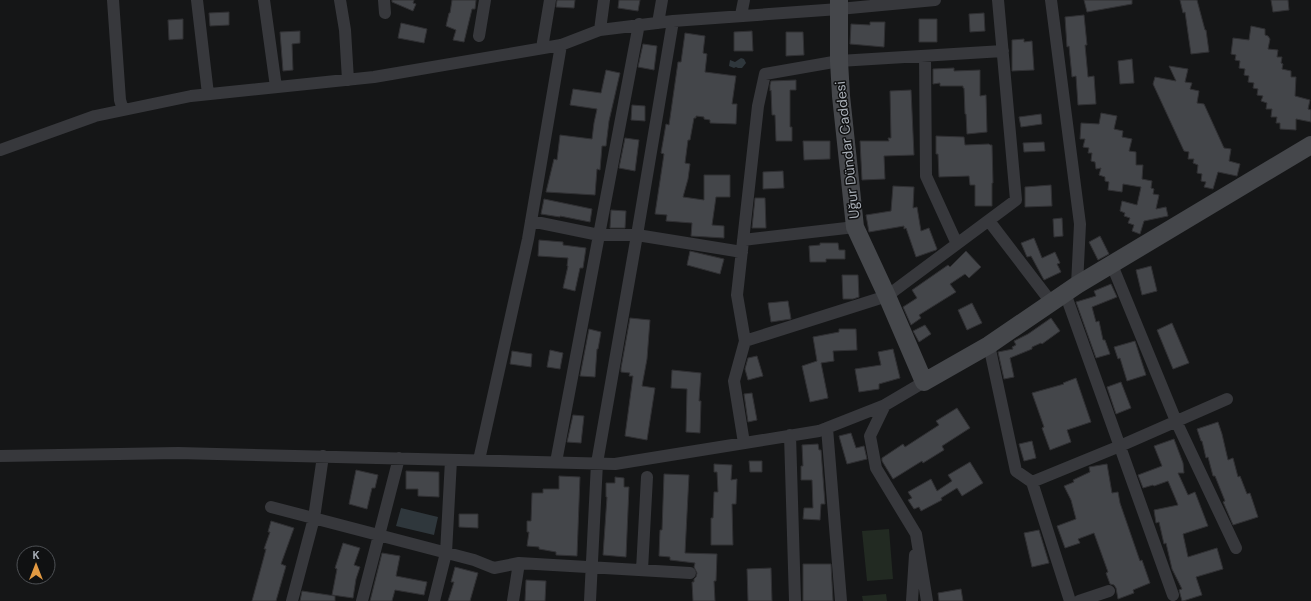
<svg xmlns="http://www.w3.org/2000/svg" width="1311" height="601" font-family="'DM Sans',sans-serif">
	<rect width="100%" height="100%" fill="#151617"/>
	<path fill="#222a22" d="M889,529L893,579L867,581L862,531Z
		M886,594L887,601H863L862,596Z"/>
	<path fill="#2f373c" d="M741,58L744,59L746,63L742,68H738L736,67L734,68L729,66L730,60L735,62Z
		M401,508L438,517L434,535L396,526Z"/>
	<path fill="#44464a" stroke="#303033" d="M392,0H414L413,3L416,4L413,11L392,2Z
		M452,0H476L475,9H472L464,42L453,40L456,30L446,26L449,13H450Z
		M557,0H575L574,8L556,7Z
		M619,0H640L638,11L618,8Z
		M1084,0H1132V4L1087,12Z
		M1180,0H1197L1205,30H1206L1209,52L1191,54L1185,12L1183,13Z
		M1271,0H1288L1289,10L1273,12Z
		M229,12V25L210,26L209,13Z
		M984,13L985,31L970,32L969,14Z
		M1084,15L1087,45H1085L1088,77L1094,76L1096,104L1078,105L1076,76L1072,77L1069,46L1067,47L1065,17Z
		M183,19V39L169,40L168,20Z
		M919,19H937V42H919Z
		M870,22H885L884,47L850,44L851,24L870,25Z
		M401,23L427,29L424,43L398,38Z
		M1251,26L1265,29V35L1268,36L1270,39L1268,49L1278,50L1277,57H1282L1281,63L1283,64L1282,69L1291,71V77H1296L1295,96L1310,100L1308,109L1311,110V122L1296,119V130L1280,129V123H1276L1277,117H1271L1272,109H1266L1267,103L1261,101L1263,96L1257,95L1258,89L1253,88L1254,83L1248,82L1249,76L1244,75L1245,69L1239,68L1240,61L1235,60L1236,55L1231,54L1233,38L1249,40Z
		M300,31V43L292,44L293,70L283,71L280,32Z
		M752,31L753,51H734V32Z
		M786,32H803L804,55L786,56Z
		M685,33L705,36L703,53L707,54L705,72L736,76L732,104H737L736,124L710,123V120L704,119V117L696,116V118H694L690,140H688L685,163L690,164L688,179L683,197L704,200V175H730V197H716L712,225L724,226V238L691,236L692,223L666,221L667,215L655,214L664,154L661,153L666,124L669,125L678,62H681Z
		M1024,39V42L1032,41L1034,70L1012,71V40Z
		M643,44L657,46L654,70L638,67Z
		M1132,59L1134,83L1120,84L1118,61Z
		M1169,66L1188,69L1185,82L1192,83L1190,89L1199,91L1197,103L1204,104L1224,148L1231,149L1229,161L1240,164L1237,176L1218,172L1213,189L1204,187L1206,182L1201,181L1202,174L1197,173L1198,165L1193,163L1194,159H1188L1189,152L1184,151L1153,84L1155,77L1176,81Z
		M954,68V71L980,70V96L986,95L987,132L967,134L966,114H965L964,88H963V86H940V83L933,84V69Z
		M606,70L620,73L609,121L606,146H602L600,170L597,169L595,195L546,192L554,159L557,160L560,135L592,139L594,123L597,109L570,105L573,89L601,93Z
		M796,80V90H790V127H792V141H776L775,115H772L771,90L770,91V85L771,81Z
		M911,90L914,155L884,156L885,179L862,180L860,141H889L888,138H891L890,91Z
		M632,105L645,106V121L631,120Z
		M1101,113L1117,116L1114,129L1123,131L1122,137L1132,139L1129,151L1136,152V165H1143L1142,179L1152,181L1151,188L1154,189L1153,194L1159,195L1156,209L1166,207L1168,216L1144,221L1140,234L1132,231L1134,225L1128,223L1130,218L1124,216L1125,213L1120,211L1122,201L1137,205L1141,187L1123,184L1122,192L1108,190L1109,182L1105,181V177L1099,175L1101,168L1096,169L1095,162L1091,161L1092,153H1088L1089,148L1083,147L1085,139H1080L1081,123L1099,124Z
		M1041,114L1042,124L1021,127L1019,117Z
		M936,136L964,137L965,145L989,144L990,145H992L993,183H992V206H975V185H970L969,176L939,177L938,154H936Z
		M625,138L639,140L635,171L619,168Z
		M803,141H830V159L804,160Z
		M1044,142L1045,151L1024,152L1023,143Z
		M783,171L784,188L763,189V172Z
		M1051,185L1052,206L1025,207V187Z
		M893,186L914,187L913,208L917,207L921,231L929,228L937,249L936,250L916,257L906,228L904,229V226L869,232L866,215L891,211Z
		M755,198H765L766,228H752Z
		M544,199L592,209L590,222L560,216V217L541,214Z
		M611,210L626,211L625,228H610Z
		M1062,218L1063,236L1054,237L1053,219Z
		M1100,236L1109,254L1098,260L1089,242Z
		M1034,238L1042,258L1055,252L1060,263L1057,264L1061,272L1044,280L1031,256L1027,257L1021,243Z
		M539,240L563,242V245L586,248L583,268H580L575,291L563,288L568,266H567L568,258L538,256Z
		M820,243H838L839,250H845V259H826V262H810L809,246L820,245Z
		M690,251L724,259L720,274L687,265Z
		M966,251L981,267L969,278L965,274L950,284L956,292L919,315L921,318L911,325L903,307L917,298L912,290L948,265L950,267Z
		M1151,266L1157,291L1142,295L1136,270Z
		M842,275H858L859,297L853,299H843Z
		M1111,284L1117,297L1092,307L1096,322L1099,321L1103,340H1105L1110,354L1096,358L1076,302L1096,296L1094,291Z
		M788,301L791,319L771,322L768,303Z
		M972,303L982,323L967,330L958,310Z
		M630,318L650,320L647,359L642,386L655,388L647,440L625,436L633,376H629L630,373L621,372V368Z
		M1051,318L1060,331L1042,344L1041,343L1032,347V349L1010,358L1014,377L1004,379L998,352L1013,349L1012,347L1016,345L1014,341L1028,334Z
		M1172,323L1189,363L1173,369L1157,330Z
		M925,325L931,334L919,342L913,331Z
		M589,329L601,332L598,349H597L595,377L580,376Z
		M839,329H856L857,350L833,351L834,361L821,363L828,398L810,402L802,366L817,361L813,337L839,332Z
		M1135,341L1146,375L1127,381L1120,358L1118,359L1114,347Z
		M893,349L900,378L879,384V389L859,392L855,369L881,365L878,352Z
		M550,350L563,353L560,369L547,367Z
		M512,351L532,354L531,367L510,364Z
		M757,356L763,376L748,380L745,369L748,358Z
		M672,370L701,373L699,401H701L700,433L686,432L687,389L671,388Z
		M1076,378L1091,422L1067,430L1071,442L1050,450L1042,428L1044,427L1032,393L1064,384L1063,383Z
		M1121,382L1131,408L1116,414L1107,387Z
		M752,393L757,420L748,422L744,394Z
		M957,408L970,428L942,446L944,450L923,463L922,461L893,479L882,461V458L903,444L905,447L939,425L936,421Z
		M573,415L584,416L581,443L567,442Z
		M1218,422L1222,434L1228,460L1233,458L1238,477L1240,476L1247,494L1250,493L1258,517L1233,525L1224,504L1223,502L1225,501L1215,476H1213L1208,457L1206,458L1202,441H1201L1197,429Z
		M851,433L856,448L864,446L867,459L847,464L839,436Z
		M1174,439L1183,463L1184,473H1178L1188,495L1195,492L1208,526L1183,534L1188,557L1217,548L1223,569L1196,577L1202,595L1183,601H1182L1179,590L1182,589L1172,569L1166,543L1164,544L1159,522L1156,523L1154,510L1178,505L1176,500L1168,481L1154,486L1153,485L1143,488L1138,475L1162,466L1154,446Z
		M1032,441L1036,458L1024,461L1019,444Z
		M818,444L819,450H821L825,504H821L820,520L803,519L804,508H813L812,480H801V466H803L802,445Z
		M749,461H762V472H750Z
		M970,462L983,483L962,496L957,488L941,498L942,500L921,511L919,507L914,509L908,500L912,498L908,492L931,479L937,491L952,481L948,475Z
		M714,464L732,465L731,480L737,479L736,504H732L733,545H711V518H713L714,492H718L717,472H714Z
		M1107,464L1112,493L1118,492L1120,503L1140,561L1142,560L1150,583L1133,590L1134,593L1118,599L1116,588L1114,585L1110,584L1106,573L1108,572L1094,533L1078,539L1080,543L1065,548L1057,526L1076,519L1071,500L1064,486L1074,482L1073,480L1090,472L1089,467Z
		M356,470L378,475L375,488H372L367,509L349,504Z
		M406,471L439,472V497L418,496V489H406Z
		M664,474L689,475L685,553L717,554L716,581H714L715,601H693L692,582H694V579L696,577L697,573L694,567L695,563L670,560V557L659,556L660,530H662Z
		M559,476L580,477L577,556L556,555V552L539,549V547L527,546L529,532H527V521H531L532,493H543V489H559Z
		M615,477L624,478V487H629L626,557L603,555L607,497H606V483H615Z
		M459,514H478V528L459,527Z
		M271,521L294,528L281,564L286,566L276,601H252L266,549H264L270,532H268Z
		M1039,530L1049,563L1032,567L1024,533Z
		M343,543L360,548L354,565L360,567L356,579L353,598L332,595L337,569L335,568Z
		M382,553L400,556L396,576L427,582L424,595L395,590L392,601H370Z
		M803,564H831L833,601H803Z
		M455,567L478,573L470,601H448L454,582H451Z
		M771,568L772,601H748L747,569Z
		M526,580L546,581L545,601H525Z
		M961,589L963,601H939L938,593Z
		M302,591L335,596V601H300Z"/>
	<g fill="none" stroke-linecap="round" stroke-linejoin="round">
		<path stroke="#37383c" stroke-width="12" d="M113,0L120,100L123,110
			M197,0L208,94
			M264,0L276,87
			M340,0L345,30L348,80
			M384,0L385,13
			M1051,0L1080,224L1077,285
			M741,15L744,0
			M658,23L662,0
			M600,30L604,0
			M479,36L485,0
			M542,48L550,0
			M925,56L926,176L957,244
			M0,150L95,116L191,96L374,77L561,45L600,30L673,21L839,9L935,0
			M531,221L599,235H637L742,252
			M989,221L1051,302
			M743,240L855,227
			M1112,265L1176,421L1236,548
			M1065,293L1173,595
			M745,341L887,296L1016,200L998,0
			M989,345L1016,471L1032,482L1120,446L1227,399
			M885,405L870,436L876,468L916,534L927,601
			M827,428L841,601
			M790,435L795,601
			M744,443L734,381L745,341L737,295L758,106L765,74L839,61L1003,51
			M0,456L178,453L615,464L819,431L885,405L924,382
			M479,460L528,239L561,45
			M556,462L639,24
			M1032,482L1070,601
			M271,507L474,560L494,568L519,563L513,601
			M519,563L690,573
			M642,570L647,477
			M292,601L314,518L323,456
			M362,601L399,458
			M434,601L446,553L451,460
			M590,601L597,463L637,235L673,21
			M912,601L915,555
			M1079,601L1109,591"/>
		<path stroke="#45474b" stroke-width="18" d="M839,0V61L841,96L855,227L887,296L924,382L989,345L1077,285L1311,145"/>
	</g>
	<g text-anchor="middle" stroke-width="3" stroke-linejoin="round" paint-order="stroke">
		<g font-size="14" fill="#a8aeb6" stroke="#101112">
			<text transform="translate(847 150) rotate(-96)" y="5">Uğur Dündar Caddesi</text>
		</g>
	</g>
	<g transform="translate(36 565)"><circle r="19" fill="#101112" stroke="#4d5054"/>
	<path d="M0-3L7 15L0 10L-7 15Z" fill="#e39a42"/>
	<text y="-6" font-size="11" font-weight="bold" text-anchor="middle" fill="#a8aeb6">K</text>
	</g>
</svg>
